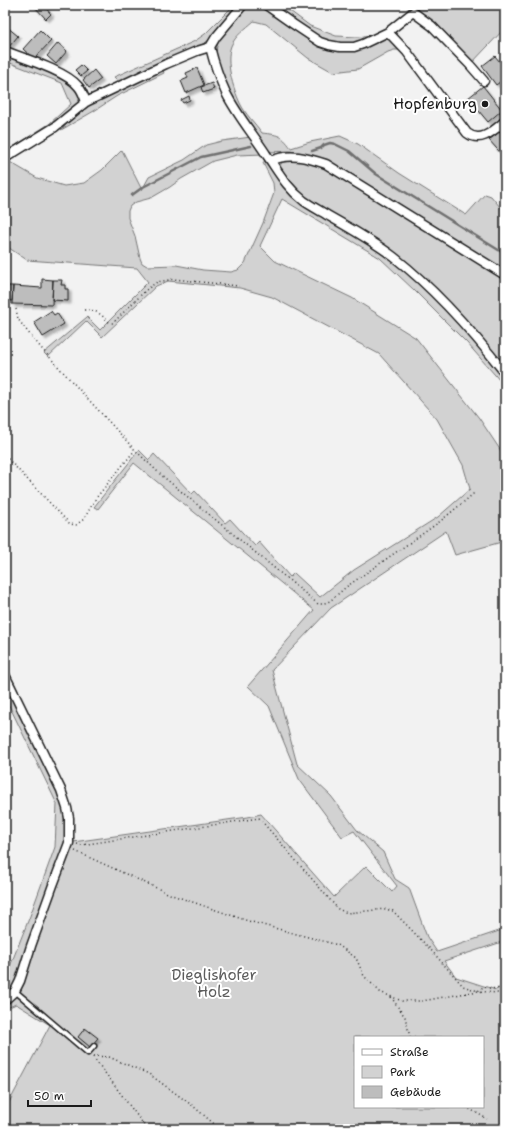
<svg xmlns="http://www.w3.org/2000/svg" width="510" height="1134" font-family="'Shantell Sans',sans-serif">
	<defs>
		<filter id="shadow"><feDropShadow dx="3" dy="3" stdDeviation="1" flood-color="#0004"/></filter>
	</defs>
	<rect width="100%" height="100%" fill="#f2f2f2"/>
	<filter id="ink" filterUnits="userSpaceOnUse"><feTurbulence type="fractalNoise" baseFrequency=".025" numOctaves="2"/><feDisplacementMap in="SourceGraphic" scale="8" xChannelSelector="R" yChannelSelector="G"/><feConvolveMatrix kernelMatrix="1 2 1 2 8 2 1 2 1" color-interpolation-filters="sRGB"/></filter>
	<g filter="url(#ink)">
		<path fill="#d2d2d2" stroke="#777" fill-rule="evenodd" d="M234,5H239L219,26L210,39L205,43L120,83L114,77L195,41L205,34Z
			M270,5H282L310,26L336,36L358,37L378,34C369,38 358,44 348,45C323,48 290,19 270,5Z
			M404,5H500L505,10V28L470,65L432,26Z
			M252,6L260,7L268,10L334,49L389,34L400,50H394L388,52L358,69L333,72L308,58L266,24L254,21C246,28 235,36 231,46C225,62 233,88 240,103C245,114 255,123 262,133C278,135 281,134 291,148L310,142L340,136L358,144L399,173L466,215L485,194L491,196L505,213V271L310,156L290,151L268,152C254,131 207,67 218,43C224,29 237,19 247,7Z
			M5,54C21,61 80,78 79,99C78,105 72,109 68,114L5,155V152L49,124L71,104L62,83L5,61Z
			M163,70L164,73L117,96L94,111L61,130L78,113L97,101Z
			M251,137L264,154L237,155L213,161L181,179L170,187L151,198L136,202L130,206L128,211V218L135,236L140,258L142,263L147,266L176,265L203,270L231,272L238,270L245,263L263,223L274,193L273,183L263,163L265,160L286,189L297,200L375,247L396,263L453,316L505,377V387L495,375L467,343L414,290L380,258L282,199L260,246L275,261L352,298L416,338L479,418L505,457V541L455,555L446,531L331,608L272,670L297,764L331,796L357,830L383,852L395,879L409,888L427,937L437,952L505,929V941L444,961L456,977L496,990L505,984V1129H5V1110L50,1025L16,1004L5,1009V1003L18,994L55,885L71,850L73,842L248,817L261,814L334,897L366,866L392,892L397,886L354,831L342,837L299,779L269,706L248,686L314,610L134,463L98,509L94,507L139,450L149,460L154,454L192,494L195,491L225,523L230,519L255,546L259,542L290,577L294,573L320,597L354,570L438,517L470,489L463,465L437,419L379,354L272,297L240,288L168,281L156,286L102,337L86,321L48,357L44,353L87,317L100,330L148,282L137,268L27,260L9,248L5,253V162L8,161L37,178L64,186L84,183L102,170L122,150L142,190L149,177L184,160L206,145L222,141ZM355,1037H483V1107H355Z
			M287,159L303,161L326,167L505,278V367L441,296L310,202C299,192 284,182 280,166L282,162Z
			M5,680L60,795L65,809L66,843L17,983L10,993L5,994V979L30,916L55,847L57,804L5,697Z"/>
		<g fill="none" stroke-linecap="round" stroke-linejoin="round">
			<path stroke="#707070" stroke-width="2.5" d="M312,151L321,148L324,145L330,143L335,144L349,151L376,174L505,254
				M132,195L143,187L201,157L251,146"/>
		</g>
		<path fill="#bdbdbd" stroke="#1c1c1c" filter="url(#shadow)" d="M33,5H43L51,14L46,19Z
			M7,27L18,36L8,48L5,45V29Z
			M40,30L51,41L34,59L23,49Z
			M58,43L67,51L56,64L47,56Z
			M495,56L505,68V78L496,85L482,66Z
			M81,65L87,71L81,76L75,70Z
			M197,68L204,85L186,93L181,81L188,78L186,73Z
			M94,70L101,79L89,88L83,80Z
			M212,83L214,89L203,93L201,87Z
			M483,86L502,110L488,122L468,98Z
			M189,96L190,100L183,103L181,100Z
			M501,130L505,134V139L502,142L505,146V158L489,140Z
			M42,279L53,280L52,305L12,304L13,286L42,288Z
			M53,280H62L61,285H65V289H68V301L52,300Z
			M5,286H13L12,301L5,300Z
			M51,311L54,315L57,313L64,324L43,337L34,322Z
			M85,1028L98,1038L90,1047L78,1037Z"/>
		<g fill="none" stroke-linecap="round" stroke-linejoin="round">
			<g stroke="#1c1c1c" stroke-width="7">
				<path id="lane" d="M15,991L88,1053L94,1046"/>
			</g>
			<g stroke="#1c1c1c" stroke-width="11">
				<path id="street" d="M243,5L216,37L210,47C214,63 219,78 226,93C237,115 253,134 266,154C278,171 286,187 304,201C311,206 319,210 327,215C350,228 373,241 394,257C436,290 472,331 505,373
					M266,5L293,24L320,42L329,45L340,47H354L363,44L388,32L413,12L432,26L470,65L484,81
					M388,32L407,52L467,133C481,144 494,130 505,121
					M5,51C23,58 66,71 78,86C82,90 84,96 86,102
					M5,158L55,127L86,102L166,64L197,51L210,47
					M271,161C289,152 308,158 326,164L505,275
					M5,675L61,790L67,808L69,818V843L53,885L31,946L20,981L15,991L5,1000"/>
			</g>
			<path stroke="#1c1c1c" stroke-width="1.5" stroke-dasharray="1 3" stroke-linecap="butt" d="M16,309L18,319L27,331L42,349L135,450L160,474L318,604H322L330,601L346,587L438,523L465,501L473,494V492
				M84,310C97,309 101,315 110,323H113L146,290L157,282L174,279L239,286
				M5,456L70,524L76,525L84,519L96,498L135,450
				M77,844L81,845L259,818L338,909L347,913L385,909L393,911L430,949L463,986L478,991L483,987C490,988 499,990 505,987
				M75,851L172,895L248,921L338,945L356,958L364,976L380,992L402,1001H422L478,991L497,993L505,997
				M391,997L405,1017L410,1037
				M93,1056L109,1057L149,1074L193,1106L220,1129
				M93,1057L109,1078L147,1129
				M466,1107L487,1119"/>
			<use href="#lane" stroke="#fff" stroke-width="4"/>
			<use href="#street" stroke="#fff" stroke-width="8"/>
		</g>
	</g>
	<circle fill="#1c1c1c" stroke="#fff" stroke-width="1.5" cx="485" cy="104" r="4"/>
	<g text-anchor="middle" stroke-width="4" stroke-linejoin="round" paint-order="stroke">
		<g font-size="15" fill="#1c1c1c" stroke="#fff" text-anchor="end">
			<text x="477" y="109">Hopfenburg</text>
		</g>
		<g font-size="15" fill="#5c5c5c" stroke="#fff">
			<text x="214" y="980">Dieglishofer<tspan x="214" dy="17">Holz</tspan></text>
		</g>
	</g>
	<rect width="510" height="1134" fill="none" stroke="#fff" stroke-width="20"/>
	<rect x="10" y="10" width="490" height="1114" fill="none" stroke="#1c1c1c" stroke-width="1.5" filter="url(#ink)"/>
	<rect x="354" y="1036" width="130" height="72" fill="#ffffff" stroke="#a4a4a4"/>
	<rect x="362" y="1049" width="20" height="6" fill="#ffffff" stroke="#a4a4a4"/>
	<text x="390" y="1056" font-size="12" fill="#1c1c1c">Straße</text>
	<rect x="362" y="1066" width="20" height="12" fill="#d2d2d2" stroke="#a4a4a4"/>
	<text x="390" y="1076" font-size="12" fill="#1c1c1c">Park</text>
	<rect x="362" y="1086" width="20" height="12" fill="#bdbdbd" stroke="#a4a4a4"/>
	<text x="390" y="1096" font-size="12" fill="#1c1c1c">Gebäude</text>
	<path d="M28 1100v6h63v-6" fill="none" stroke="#1c1c1c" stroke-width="2"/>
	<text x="34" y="1100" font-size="12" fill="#1c1c1c" stroke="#ffffff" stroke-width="3" paint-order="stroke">50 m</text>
</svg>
